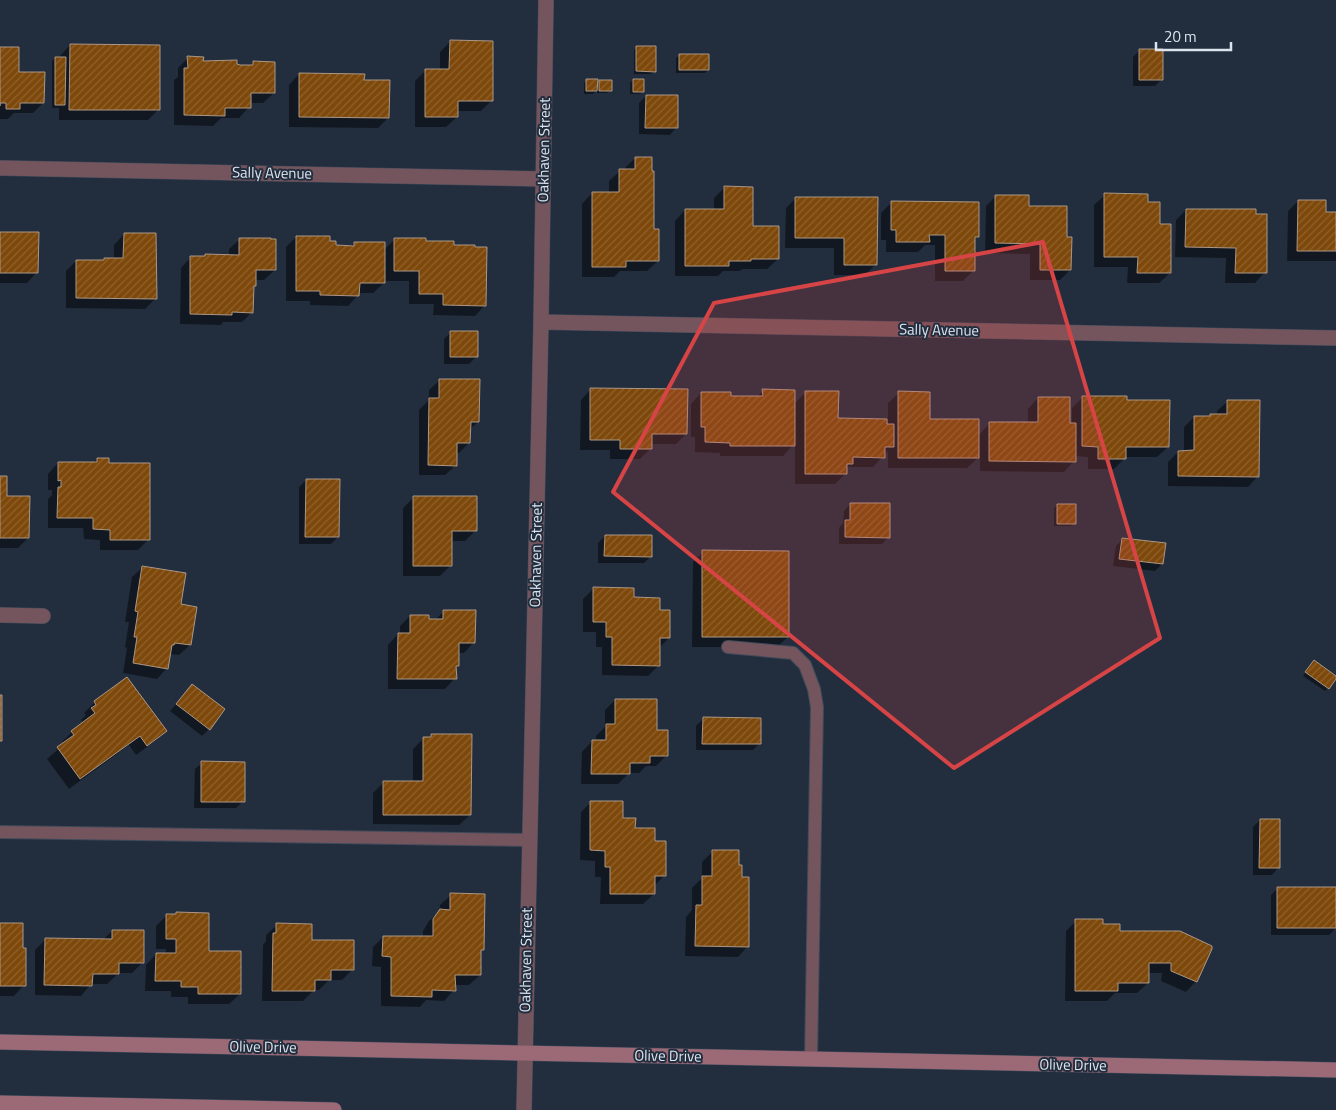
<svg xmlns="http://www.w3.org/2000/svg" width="1336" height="1110" font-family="'Titillium Web',sans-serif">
	<defs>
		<pattern id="building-hatch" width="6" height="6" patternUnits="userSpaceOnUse" patternTransform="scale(1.25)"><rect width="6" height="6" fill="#7d480a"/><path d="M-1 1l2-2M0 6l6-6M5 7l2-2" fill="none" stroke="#8f622e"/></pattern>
	</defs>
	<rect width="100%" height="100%" fill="#222e3e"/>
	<path fill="#0007" d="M450,42L491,101L481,111H457V117L446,127H415V81L426,70H440V52Z
		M70,45L158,110L148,120H59V108H52V61L55,58H60V56Z
		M637,47L655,71L651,74H634V50Z
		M0,49L18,73L43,103L33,113H14L8,119H0Z
		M1140,50L1162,79L1155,86H1133V57Z
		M680,55L708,70L705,73H676V58Z
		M188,58L202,62L250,66L254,62L274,93L263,103H249V107L239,118H221L213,126L174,125V80L178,77V68Z
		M299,74L363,81L388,118L378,128L289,127V85Z
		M587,80L596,85L600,81L610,90L607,93H597V90L593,94H584V83Z
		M633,80L643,91L640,94H630V83Z
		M646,96L676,128L670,135L639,134V103Z
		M635,158L652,230L658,261L647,271H620L614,277H582V204L592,193H609V181L620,171H625V168Z
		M724,188L751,227L778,259L767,269H742L740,271H723L718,276H675V221L685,210H714V198Z
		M1105,195L1147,203L1170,273L1159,283H1127L1128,267H1094V205Z
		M996,196L1028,207L1066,239L1070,270L1060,280H1030V254L985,253L986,206Z
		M796,198L876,264L865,275H834V248H785L786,208Z
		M1298,201L1324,213H1336V289V261H1287L1288,211Z
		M892,202L977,237L974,240L973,271L963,281H935V245H925L918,252H886V240H881V213Z
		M1186,210L1255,215L1265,272L1255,283H1225L1226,258L1175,257L1176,220Z
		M0,233L37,272L27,283H0Z
		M124,234L156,298L145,309L66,308V271L76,261H102L104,259H114V245Z
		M296,237L328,242L335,247H350L354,243L384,250L395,239L453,246L485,305L475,316L433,315L434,304H409V281H384V283L373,293H358V295L348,306L310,305V301H286V247Z
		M240,239L275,270L264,280H255V286L252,288V312L242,322H223L221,325L180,324L181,268L191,257H203L205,256H229V249Z
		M451,332L476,357L469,364H444V339Z
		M440,380L478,422L469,430V443L459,453H456V465L445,475H419V410L429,400V390Z
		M591,389L686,434L676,444H651V448L640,459H610V450H580L581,400Z
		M763,391L794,404L806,392L837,420L888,425V403L899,393L929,420L978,436L990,423H1028V409L1038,398L1068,424H1072V408L1083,397L1125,401L1168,447L1157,457H1124V459L1114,469H1088V457L1074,456V461L1064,472L980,471V456L967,468H888V451L873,467H848L845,470V474L835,484H795V443L783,456H720V453L695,452V437H691V404L701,393L730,397H757Z
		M1228,401L1258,476L1248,487L1168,486V462L1178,452H1184V427L1194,417H1208L1211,415H1217V411Z
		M97,459L108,464L148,540L138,550H100V540L84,539L83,528H48V499L52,495V490H48V474L58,463H93Z
		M0,478L6,497L28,538L18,548H0Z
		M306,480L338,537L331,544H299V487Z
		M414,497L476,530L465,541H451L450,566L440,576H403V508Z
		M850,504L889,537L882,544H839V528L843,523L844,511Z
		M1058,505L1074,523L1071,526H1054V508Z
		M605,536L651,556L644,563H598V543Z
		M1123,539L1162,564L1155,571L1113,566L1116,546Z
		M703,552L788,637L777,647H692L693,562Z
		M143,567L179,605L190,645L179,655L170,654L167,668L157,679L123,673L127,648L125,647L129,622H125L132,577Z
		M593,589L633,598L659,611L669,638L659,648V665L648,676L602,675V647H596V632H583V599Z
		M444,611L474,642L464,653H458V666L455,668V678L445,689H388V645L398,634H400V626L410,616L435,620Z
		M1311,665L1328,688L1325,691L1303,676Z
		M192,686L209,729L202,736L170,711Z
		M615,700L655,731L667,755L656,766H646L639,773H629L618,784H581L582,752L592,741H596V736L605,727V710Z
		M95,702L166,731L155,741L136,755L129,745L69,789L47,759L64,744L62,742L72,732L84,723L81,720L86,715L84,713Z
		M703,719L760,743L753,750H696V726Z
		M432,735L470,815L459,825L373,824V793L384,782L413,783V749L424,738L428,739Z
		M202,763L243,801L236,808H194L195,769Z
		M591,802L621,819L654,842L665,875L654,886V894L643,904H600L601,877H595V861L580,860L581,812Z
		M1260,820L1278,868L1272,875H1253V827Z
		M712,852L737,867L748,946L738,957L685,956L686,917L692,910V888L702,878V862Z
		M1278,888H1336V928L1329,935H1271V895Z
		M451,895L483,949L480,952V975L469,985H454V990L444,1001L426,1000L420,1007L381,1006V967L372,966L373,947L383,937H423V931L429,921L440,911V905Z
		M176,914L240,994L229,1004H188V997H171V991H145L146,965L156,954H166V949H156V926L166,916H174Z
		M1076,921L1102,925L1119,932H1180L1196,981L1186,992L1161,981L1162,973H1148V983L1137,993H1115L1107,1001H1065L1066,931Z
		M0,925L22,950L24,985L14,996H0Z
		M277,925L311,941L352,970L342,980H329L319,990H314L303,1001H262L263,945L266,941V935Z
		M112,931L142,963L132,973H119L107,984H91L81,996L35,995V950L45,940H103Z"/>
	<path fill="url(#building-hatch)" stroke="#ab9786" d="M450,40L493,41V101H458V117H425V69H449Z
		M70,44L160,45V110H69Z
		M636,46H656V72L636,71Z
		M0,47H19V72H45L44,103H20V109H6V103H0V106Z
		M1139,49H1163V80H1139Z
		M679,54H709V70H679Z
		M187,56L204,57L203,61L237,60V64L240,65H253V61L275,62V93H251V108H225V116L184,115V68H188Z
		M55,57H66L65,105H55Z
		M299,73L365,74L364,80H390L389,118L299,117Z
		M586,79H598L597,91H586Z
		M633,79H644V92H633Z
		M599,80H612V91H599Z
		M646,95H678V128H645Z
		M635,157H652V171H654V229H659V261H626V267H592V192H619V169H635Z
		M724,186L753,187V226H779V259H751V261H729V266H685V209H724Z
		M1104,193L1148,194V202H1160V224H1171V273H1137L1138,257H1104Z
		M995,195H1029V206H1067V237H1072L1071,270H1040V244L995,243Z
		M795,197H878L877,265H844V238H795Z
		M1298,200H1326V212H1336V251H1297Z
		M891,201L979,202V237H975V271H945V235H929L930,242H896V230H891Z
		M1186,209H1256V214H1267V273H1235L1236,248L1185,247Z
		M0,232H39L38,273H0Z
		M124,233H156L157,299L76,298V260H104V258H123Z
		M296,236H330V241H336V245L354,246V242H385V283H360L359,296L320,295V291H296Z
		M239,238H271V239H276V270H256V286H254L253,313L232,312V315L190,314V256H205V254L239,255Z
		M394,238H426V241H454V245H475V247H487L486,306L443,305V294H419V271H394Z
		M450,331H478V357H450Z
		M439,379H480L479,422H471L470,443H457V466L428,465L429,398H439Z
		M590,388L688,389L687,434H652V449H620V440H590Z
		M762,389L795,390V446H730V443L705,442V427H701V392H731V396H763Z
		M805,391H839L838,418L887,419V424H894V447H885V458L853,457V464H847V474H805Z
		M898,391L930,392V419H979V458H898Z
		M1082,396H1127V400H1170L1169,447H1126V459H1098V447L1082,446Z
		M1038,397H1070V423H1076V462L989,461V422H1038Z
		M1227,400H1260L1259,477L1178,476V451L1194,450V416H1210V414H1227Z
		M97,458H109V463H150V540H110V530L93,529V518H57L58,487H61V480L58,481V462H97Z
		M0,476H7V496H30L29,538H0Z
		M306,479H340L339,537H305Z
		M413,496H477V531H452V566H413Z
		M850,503H890V538L845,537V520H850Z
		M1057,504H1076V524H1057Z
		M605,535H652V557L604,556Z
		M1122,538L1166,543L1163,564L1119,559Z
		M702,550L789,551V637H702Z
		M142,566L186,573L181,604L197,607L191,645L175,643L174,645H172L168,669L133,663L137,637H134L138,612L135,611Z
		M593,587L634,588V597L660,598V610H670V638H660V666L612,665V637H606V622H593Z
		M443,610H476L475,643H459V666H456L457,679H397L398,633H410V615H429V619H443Z
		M1314,660L1336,676V679L1329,689L1305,672Z
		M127,677L167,731L147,746L140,736L80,779L57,747L74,735L71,731L95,713L91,708L96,705L94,701Z
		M192,684L225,709L210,730L176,704Z
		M0,695H2V741H0Z
		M615,699H657V730H668V756H650V763H630V774H591L592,740H606V724H615Z
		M703,717L761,718V744H702Z
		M431,734H472L471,815H383V781H423V737H431Z
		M201,761L245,762V802H201Z
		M590,801H623V818H636L635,828H655V841H666V876H655V894H610V867H605V851L590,850Z
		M1260,819H1280V868H1259Z
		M712,850H739V865H742V877H749V947L695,946L696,905H702V876H712Z
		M1277,887H1336V928H1277Z
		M450,893L485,894L484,950H481V975H455L456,991L432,990V997L391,996V957L382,956L383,936H433V919L440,909L450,910Z
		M176,912L209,913V951H241V994H198V987H181V981H155L156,953H176V939H166V914H176Z
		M1075,919H1103V924H1120V931H1180L1212,946V949L1197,982L1171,971V963H1149V983H1118V991H1075Z
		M0,923H23V948H26V986H0Z
		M276,923L312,924V940H354V970H331V980H315V991H272L273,933H276Z
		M112,930H144V963H119V974H93L92,986L44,985L45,938L112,939Z"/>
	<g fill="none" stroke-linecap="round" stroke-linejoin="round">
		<g stroke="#404b5a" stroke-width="14">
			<path id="lane" d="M728,647L793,653L805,665L814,689L817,707L811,1059
				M0,832L529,840"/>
		</g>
		<g stroke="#404b5a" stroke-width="16">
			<path id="street" d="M0,168L543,179
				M541,322L1336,338
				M0,615L43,616
				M524,1110L541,322L546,0"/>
		</g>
		<g stroke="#404b5a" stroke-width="16">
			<path id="secondary" d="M0,1042L1336,1070
				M0,1103L334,1110"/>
		</g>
		<use href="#lane" stroke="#74545d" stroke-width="12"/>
		<use href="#street" stroke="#74545d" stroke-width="15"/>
		<use href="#secondary" stroke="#9c6977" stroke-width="15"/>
	</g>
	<path fill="#d74446" fill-opacity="0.2" stroke="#d74446" stroke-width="4" stroke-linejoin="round" d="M1043,242L1160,638L954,768L613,492L714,303Z"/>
	<g text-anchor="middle" stroke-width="4" stroke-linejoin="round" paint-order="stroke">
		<g font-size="15" fill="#dbe3ed" stroke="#222e3e">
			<text transform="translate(544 150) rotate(-89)" y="5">Oakhaven Street</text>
			<text transform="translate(272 173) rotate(1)" y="5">Sally Avenue</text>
			<text transform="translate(939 330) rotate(1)" y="5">Sally Avenue</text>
			<text transform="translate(536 555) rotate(-89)" y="5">Oakhaven Street</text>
			<text transform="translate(526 960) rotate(-89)" y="5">Oakhaven Street</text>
			<text transform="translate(263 1047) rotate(1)" y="5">Olive Drive</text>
			<text transform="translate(668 1056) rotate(1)" y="5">Olive Drive</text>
			<text transform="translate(1073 1065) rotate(1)" y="5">Olive Drive</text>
		</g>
	</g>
	<path d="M1156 42v8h75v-8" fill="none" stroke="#dbe3ed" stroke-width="2.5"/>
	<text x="1164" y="42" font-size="15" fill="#dbe3ed" stroke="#222e3e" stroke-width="4" paint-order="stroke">20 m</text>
</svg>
